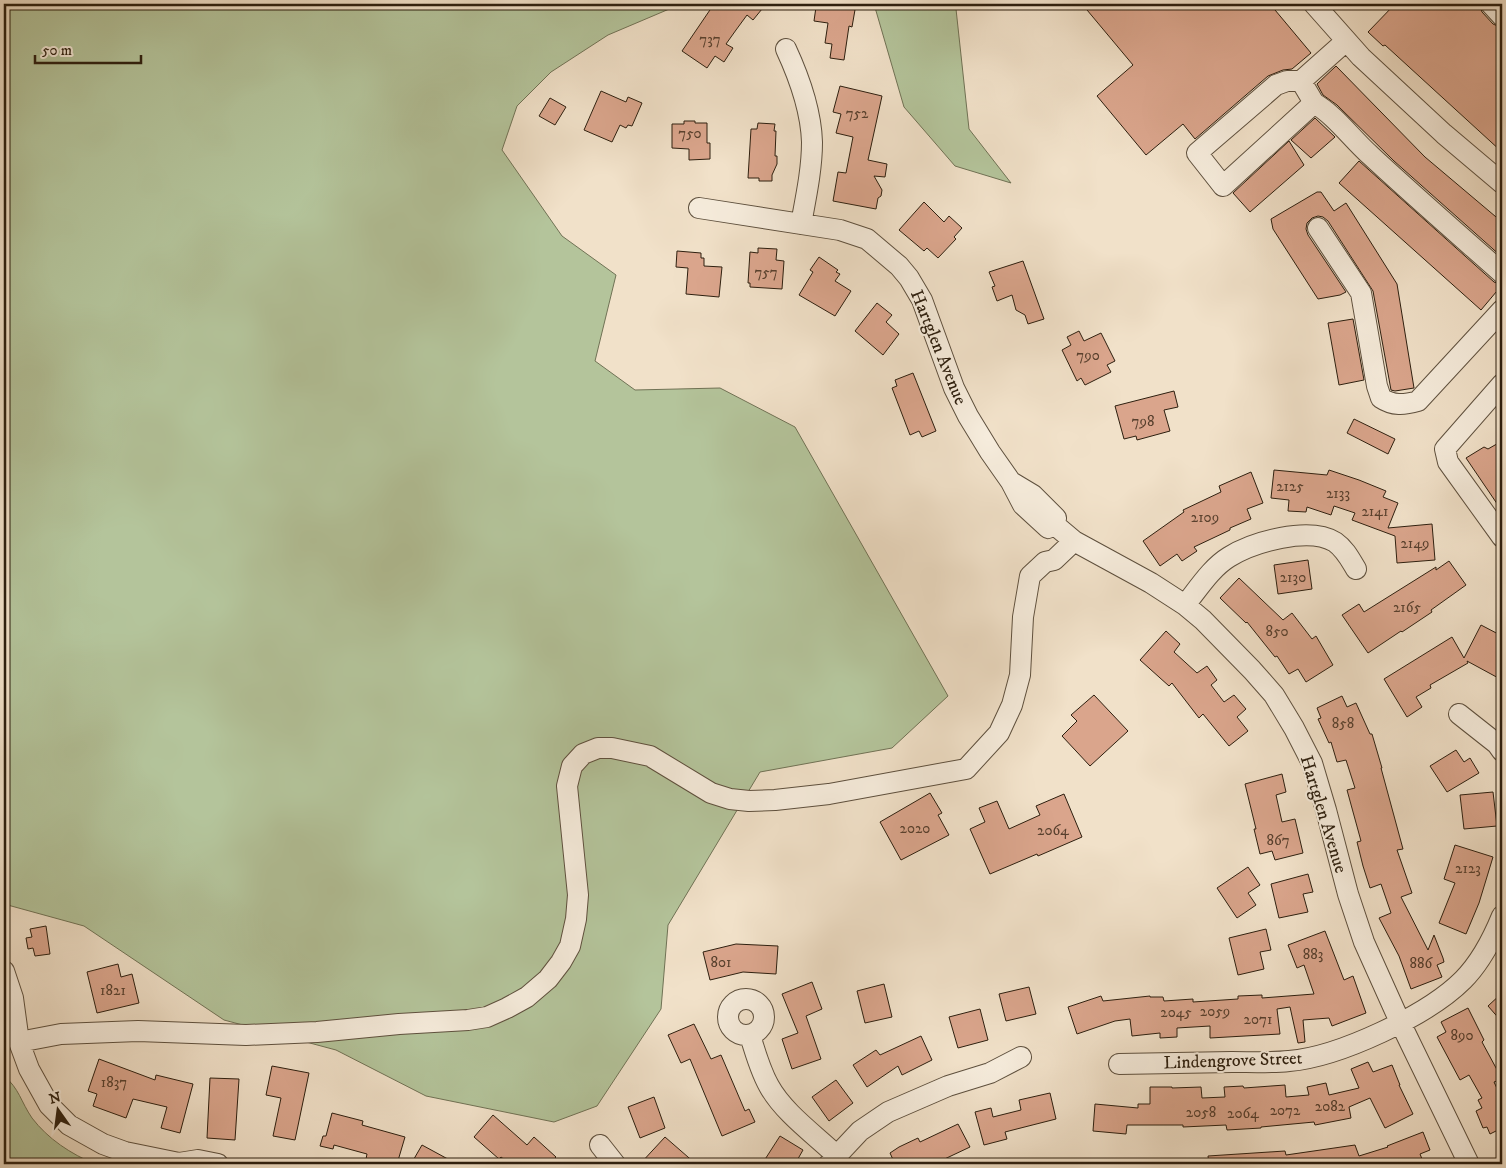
<svg xmlns="http://www.w3.org/2000/svg" width="1506" height="1168" font-family="'IM FELL DW Pica',serif">
	<rect width="100%" height="100%" fill="#f1e1c9"/>
	<filter id="stains"><feTurbulence type="fractalNoise" baseFrequency=".004" numOctaves="4"/><feColorMatrix values="0 0 0 0 .2 0 0 0 0 .09 0 0 0 0 .02 0 0 0 .5 -.17"/></filter>
	<radialGradient id="worn" r=".72"><stop offset=".6" stop-color="#630" stop-opacity="0"/><stop offset="1" stop-color="#630" stop-opacity=".3"/></radialGradient>
	<path fill="#b4c49b" stroke="#707255" d="M4,4H681L608,35L551,72L517,106L502,150L562,236L616,275L595,361L635,390L720,388L795,427L948,696L892,748L760,772L668,925L661,1009L597,1106L554,1122L426,1096L336,1050L224,1020L84,926L4,904Z
		M874,4H954L956,9L969,129L1011,183L955,166L904,107Z
		M4,1076C19,1088 21,1102 32,1118C48,1139 71,1154 95,1164H4Z"/>
	<path fill="#daa58c" stroke="#2d1f0f" d="M714,4H755L762,9L753,20L747,15L736,30L726,44L733,48L724,62L715,56L707,68L682,51Z
		M820,4H856L852,27L849,26L844,60L830,58L832,44L825,43L828,23L814,21L816,7L819,8Z
		M1082,4H1270L1311,53L1292,69L1283,70L1268,76L1195,139L1183,124L1146,155L1097,96L1133,65Z
		M1395,4H1479L1482,12L1493,24L1502,28V152L1385,45L1383,46L1368,32Z
		M1336,66L1425,157L1502,222V257L1394,161L1337,105L1323,95L1317,84Z
		M840,86L882,96L868,160L887,164L885,177L874,176L882,190L881,196L878,198L876,209L833,201L838,172L846,173L853,137L836,133L841,114L833,112Z
		M601,91L626,102L628,97L642,103L632,126L628,125L626,128L620,125L612,142L584,130Z
		M550,98L566,107L555,125L539,116Z
		M1315,118L1335,137L1311,158L1291,140Z
		M684,121H695V123H707V143H710V159L689,160V149L672,148V124H684Z
		M758,123L775,124L774,131H776L775,156H777V164L772,175V181H759V178H748L751,129H757Z
		M1289,141L1304,165L1250,212L1233,193Z
		M1359,161L1494,282L1502,285L1481,310L1339,183Z
		M1317,192H1321L1334,211L1346,203L1397,284L1414,388L1395,391L1391,390L1373,291L1328,221L1323,217L1318,216L1312,218L1307,223L1306,229L1308,235L1346,292L1340,295L1318,299L1273,229L1271,219Z
		M924,202L944,222L949,216L962,228L954,237L956,239L938,258L927,248L924,251L899,230Z
		M758,248L777,249L776,260L784,261L782,289L750,287V283H748L750,252L758,253Z
		M677,251L701,253V258H704V266L722,267L719,297L686,294L688,268L676,267Z
		M819,257L838,270L836,272L840,274L835,281L851,291L835,316L799,295L813,272L810,270Z
		M1023,261L1044,319L1028,324L1025,315L1016,310L1012,295L997,301L992,287L995,286L989,272Z
		M877,303L892,315L886,322L899,334L883,355L855,331Z
		M1353,319L1364,380L1339,385L1328,323Z
		M1079,331L1084,341L1101,333L1115,361L1107,365L1111,372L1085,385L1081,378L1077,381L1062,350L1071,345L1067,337Z
		M913,373L936,431L922,437L919,431L910,435L892,388L897,386L895,380Z
		M1174,391L1178,407L1164,410L1170,431L1137,440L1136,436L1124,439L1115,406Z
		M1354,419L1395,439L1388,454L1347,433Z
		M1502,441V511L1466,458L1484,447L1488,449Z
		M1274,470L1327,475L1329,470L1359,480L1386,491L1383,497L1398,503L1388,528L1432,524L1435,560L1397,563L1395,536L1352,520L1355,513L1334,506L1331,515L1307,507L1306,512L1288,511L1289,500L1271,498Z
		M1251,472L1263,503L1247,509L1251,519L1230,528V530L1194,547L1197,551L1182,561L1177,554L1160,566L1143,541L1184,512L1183,510L1221,492L1219,486Z
		M1308,560L1312,589L1278,594L1274,565Z
		M1449,561L1466,585L1431,610L1432,612L1402,632L1401,631L1368,653L1342,615L1359,604L1364,612L1436,567V570Z
		M1239,578L1283,620L1292,613L1312,639L1316,636L1333,665L1306,682L1298,669L1289,674L1277,656L1275,657L1247,622L1246,623L1220,598Z
		M1481,625L1502,636V680L1467,661L1468,663L1430,685L1431,688L1416,697L1422,707L1407,717L1384,679L1452,637L1464,658Z
		M1166,631L1180,644L1174,652L1197,673L1207,666L1217,680L1211,685L1224,702L1234,695L1246,709L1237,717L1248,731L1229,746L1203,714L1199,718L1172,683L1169,686L1140,660Z
		M1094,695L1128,731L1090,766L1062,736L1077,721L1071,715Z
		M1342,696L1347,707L1356,703L1370,734H1372L1382,768H1381L1403,849L1397,850L1412,893L1401,897L1428,950L1434,935L1443,958L1444,962L1437,965L1442,977L1411,989L1399,956L1379,918L1391,913L1381,884L1370,888L1363,866L1357,842L1361,841L1347,790L1355,788L1346,760L1337,762L1331,742L1329,743L1318,719L1321,718L1317,708Z
		M1456,750L1464,762L1470,758L1479,773L1447,792L1430,766Z
		M1282,774L1286,792L1276,795L1282,822L1295,819L1303,853L1275,860L1272,851L1260,854L1254,829H1256L1245,784Z
		M1493,792L1497,826L1464,829L1460,795Z
		M930,793L942,813L938,815L949,835L901,860L880,822Z
		M1064,794L1082,837L1038,856L1037,854L990,874L970,829L985,822L979,808L997,801L1009,829L1040,815L1036,806Z
		M1455,845L1493,857L1479,903L1466,934L1439,923L1455,883L1444,879Z
		M1248,867L1260,885L1248,893L1256,905L1237,918L1217,888Z
		M1308,874L1313,892L1303,894L1308,912L1279,918L1271,884Z
		M46,926L50,954L35,956L33,948L28,949L26,938L32,937L30,929Z
		M1266,929L1271,950L1260,952L1264,969L1238,975L1229,938Z
		M1325,931L1344,980L1353,976L1366,1013L1332,1026L1329,1018L1303,1020L1305,1042L1298,1043L1290,1007L1277,1009L1280,1034L1210,1038V1026L1177,1028V1037L1160,1038V1033L1132,1036L1130,1019L1115,1021L1077,1034L1068,1007L1101,996L1103,1001L1150,996V997H1163L1164,1001L1193,999V1002L1238,999V996L1262,995V998L1314,994L1304,965L1297,968L1288,945Z
		M736,944L778,946L776,974L743,972L710,980L703,952Z
		M118,964L121,977L132,974L139,1003L97,1013L87,972Z
		M812,982L822,1009L806,1016L821,1059L792,1069L782,1039L798,1033L782,994Z
		M884,984L892,1017L865,1023L857,991Z
		M1029,987L1036,1014L1006,1021L999,994Z
		M1502,993V1022L1488,1006Z
		M1468,1008L1484,1040L1482,1042L1502,1079L1494,1082L1502,1099V1128L1490,1134L1487,1127L1483,1128L1476,1111L1482,1108L1478,1100L1482,1098L1469,1075L1460,1080L1437,1037L1446,1032L1441,1022Z
		M980,1009L988,1040L958,1048L949,1017Z
		M694,1024L711,1059L721,1055L745,1111L749,1109L755,1122L722,1136L690,1059L681,1063L668,1035Z
		M921,1036L932,1060L902,1075L898,1066L867,1087L853,1065L876,1050L880,1055Z
		M99,1059L155,1080L156,1075L193,1084L180,1133L161,1128L167,1107L133,1099L126,1118L93,1106L97,1094L88,1091Z
		M1368,1062L1373,1072L1392,1065L1400,1085H1399L1413,1114L1385,1128L1370,1098L1349,1107L1351,1118L1315,1125L1314,1122L1261,1127V1128L1227,1130L1226,1125L1183,1127V1125H1127L1126,1134L1093,1131L1095,1104L1138,1108V1104H1150V1087H1172V1088L1201,1087L1202,1098L1225,1097L1224,1087L1243,1086L1244,1088L1285,1085L1286,1097L1309,1095L1307,1087L1326,1083L1329,1095L1359,1088L1351,1069Z
		M272,1066L309,1073L295,1140L273,1136L281,1098L266,1095Z
		M210,1078L239,1079L235,1140L207,1138Z
		M836,1080L853,1103L829,1121L812,1097Z
		M1050,1093L1056,1119L1005,1132L1007,1139L984,1145L975,1112L991,1108L993,1117L1021,1110L1019,1100Z
		M654,1097L665,1128L640,1138L628,1107Z
		M332,1113L363,1121L362,1125L405,1137L397,1164H379L366,1159L367,1154L334,1145L333,1149L320,1146L323,1136H326Z
		M493,1115L527,1145L534,1137L556,1157L549,1164H510L501,1157L499,1159L474,1137Z
		M958,1124L970,1147L934,1164H895L890,1153L899,1147L918,1138L920,1142Z
		M1423,1132L1430,1150L1420,1154L1424,1164H1209L1208,1156L1285,1151L1286,1155L1355,1145L1359,1156L1388,1147L1387,1146Z
		M780,1136L803,1150L795,1164H762Z
		M665,1137L696,1164H640Z
		M422,1145L457,1164H411Z"/>
	<g fill="none" stroke-linecap="round" stroke-linejoin="round">
		<g stroke="#5e503e" stroke-width="22">
			<path id="minor" d="M1314,4L1361,57L1444,134L1502,183
				M1491,4L1502,16
				M786,49C799,77 811,111 812,142C812,169 806,197 801,224
				M1301,81L1314,103L1223,186L1197,153L1276,85L1287,81H1301L1346,41
				M1314,103C1335,115 1352,139 1370,155C1413,195 1458,234 1502,273
				M699,208L840,230L867,239L899,266L909,278L922,300L954,388L968,416L990,452L1011,482L1023,505L1048,528L1055,525
				M1318,228L1361,293L1377,386L1381,398C1393,406 1404,405 1418,401L1502,310
				M1502,384L1445,449L1448,462L1502,537
				M1013,483L1033,495L1056,518L1055,525
				M1055,525L1074,541L1151,583L1185,605L1203,620L1252,670L1274,695L1294,728L1312,763L1326,810L1348,894L1364,942L1400,1022L1469,1164
				M1185,605C1198,589 1211,568 1229,557C1253,542 1309,526 1335,542C1345,549 1350,559 1356,569
				M1459,714L1497,744L1502,751
				M4,971L13,998L19,1042L29,1069L49,1105L69,1125L103,1144L125,1152L179,1163L198,1160L218,1164
				M728 1017a18 18 0 1 1 36 0a18 18 0 1 1-36 0Z
				M750,1035C755,1052 760,1070 769,1086C783,1112 815,1135 836,1155
				M19,1042L61,1034L138,1031L246,1035L317,1032L399,1024L468,1020L487,1017L507,1008L527,997L548,979L561,962L570,946L576,919L578,895L567,786L572,766L583,754L598,748H612L650,756L711,793L730,799L749,801L775,800L829,794L966,769L999,733L1012,705L1020,675L1023,617L1030,576L1045,562L1054,560L1074,541
				M1119,1064C1156,1063 1194,1063 1232,1062C1251,1062 1271,1063 1289,1061C1339,1057 1428,1015 1463,980C1480,963 1493,938 1502,916
				M600,1145L615,1164
				M829,1164L860,1131L888,1112L948,1086L990,1073L1021,1057"/>
		</g>
		<use href="#minor" stroke="#f6ecdc" stroke-width="20"/>
	</g>
	<g text-anchor="middle" stroke-width="4" stroke-linejoin="round" paint-order="stroke">
		<g font-size="15" fill="#58402e">
			<text x="710" y="44">737</text>
			<text x="857" y="118">752</text>
			<text x="690" y="138">750</text>
			<text x="766" y="277">757</text>
			<text x="1088" y="360">790</text>
			<text x="1143" y="426">798</text>
			<text x="1290" y="491">2125</text>
			<text x="1338" y="498">2133</text>
			<text x="1375" y="516">2141</text>
			<text x="1205" y="522">2109</text>
			<text x="1415" y="548">2149</text>
			<text x="1293" y="582">2130</text>
			<text x="1407" y="612">2165</text>
			<text x="1277" y="636">850</text>
			<text x="1343" y="728">858</text>
			<text x="915" y="833">2020</text>
			<text x="1053" y="835">2064</text>
			<text x="1278" y="845">867</text>
			<text x="1468" y="873">2123</text>
			<text x="1313" y="959">883</text>
			<text x="721" y="967">801</text>
			<text x="1421" y="968">886</text>
			<text x="113" y="995">1821</text>
			<text x="1215" y="1016">2059</text>
			<text x="1176" y="1017">2045</text>
			<text x="1258" y="1024">2071</text>
			<text x="1462" y="1040">890</text>
			<text x="114" y="1087">1837</text>
			<text x="1330" y="1111">2082</text>
			<text x="1285" y="1115">2072</text>
			<text x="1201" y="1117">2058</text>
			<text x="1243" y="1118">2064</text>
		</g>
		<g font-size="18" fill="#2d1f0f" stroke="#f6ecdc">
			<text transform="translate(939 347) rotate(68)" y="6">Hartglen Avenue</text>
			<text transform="translate(1324 814) rotate(73)" y="6">Hartglen Avenue</text>
			<text transform="translate(1233 1060) rotate(-2)" y="6">Lindengrove Street</text>
		</g>
	</g>
	<rect width="1506" height="1168" fill="none" stroke="#f1e1c9" stroke-width="20"/>
	<rect x="5" y="5" width="1496" height="1158" fill="none" stroke="#2d1f0f" stroke-width="2.5"/>
	<rect x="10" y="10" width="1486" height="1148" fill="none" stroke="#2d1f0f"/>
	<g transform="translate(58 1110) rotate(346)" stroke="#f6ecdc" stroke-width="4" paint-order="stroke">
	<path d="M0-4L9 19L0 12L-9 19Z" fill="#2d1f0f"/>
	<text y="-8" font-size="14" font-weight="bold" text-anchor="middle" fill="#2d1f0f">N</text>
	</g>
	<path d="M35 55v8h106v-8" fill="none" stroke="#2d1f0f" stroke-width="2.5"/>
	<text x="42" y="55" font-size="15" fill="#2d1f0f" stroke="#f6ecdc" stroke-width="4" paint-order="stroke">50 m</text>
	<rect width="100%" height="100%" filter="url(#stains)"/>
	<rect width="100%" height="100%" fill="url(#worn)"/>
</svg>
